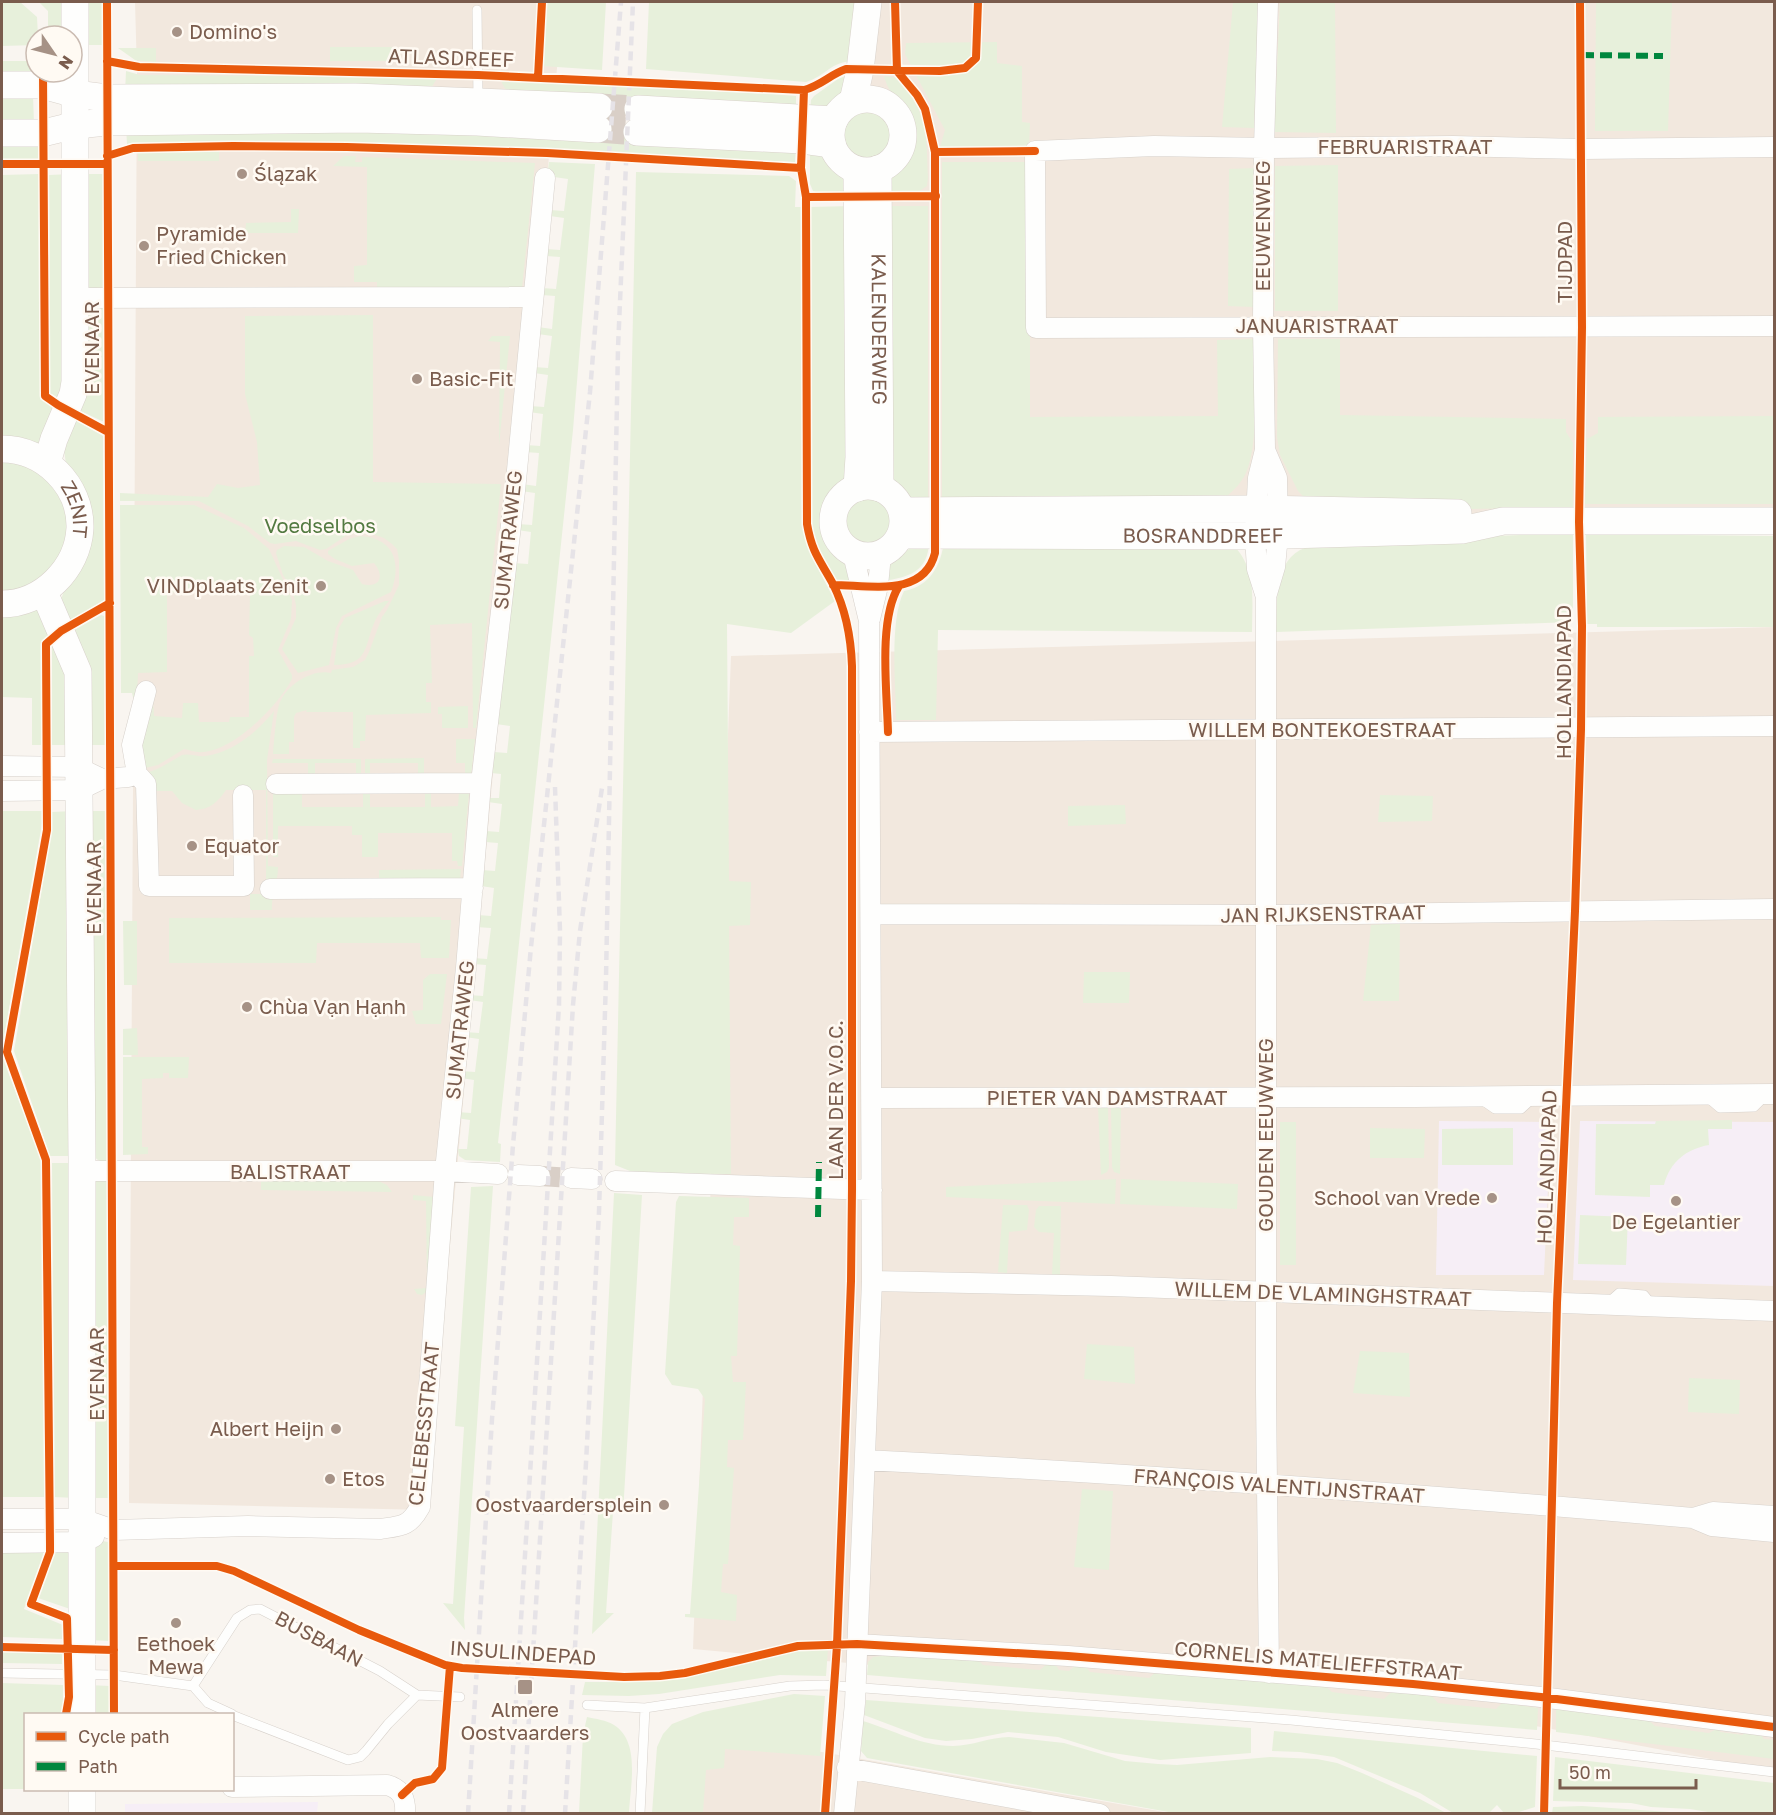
<svg xmlns="http://www.w3.org/2000/svg" width="1776" height="1815" font-family="'Golos Text',sans-serif">
	<rect width="100%" height="100%" fill="#f9f5f0"/>
	<path fill="#f2e8de" d="M135,2H563L426,1510L129,1503L137,73Z
		M871,2H1774V507L863,528Z
		M1774,627V1771L1525,1724L693,1649L731,656Z
		M696,1730L1170,1813L687,1814Z"/>
	<path fill="#f6eef6" d="M1439,1121L1551,1122L1544,1275H1436Z
		M1580,1121L1774,1122V1286L1573,1280Z
		M318,1802L317,1814L125,1813V1804Z"/>
	<path fill="#e7f0db" d="M2,2H20L37,17L38,36H36V45L2,46Z
		M39,2H70V36H48V11Z
		M80,2H103V45H81Z
		M546,2H606L602,70L542,66Z
		M649,2H858L854,61C831,61 826,76 806,82L646,69Z
		M1233,2H1259L1254,128L1222,127Z
		M1280,2H1335L1336,133L1274,132Z
		M1596,2H1672L1668,131H1595Z
		M997,42V63L1022,66V122L1030,123L1029,147H940L945,130L905,54L906,43Z
		M330,47H394V61H330Z
		M118,48H156V62L135,60Z
		M2,61H36V72L2,80Z
		M126,71L140,75L438,77L431,88L125,93Z
		M848,75C844,102 837,108 810,112L811,100L814,96L838,79Z
		M884,76L898,78C929,116 926,131 928,178L927,186L918,192L884,191C891,163 924,150 909,115C901,99 889,96 884,76Z
		M501,79L784,95L796,96V112L519,97C510,93 503,90 501,79Z
		M2,94L33,95L34,124L2,125Z
		M844 134a24 24 0 1 1 48 0a24 24 0 1 1-48 0Z
		M126,126L532,130L790,145L796,146L795,162C622,154 450,143 277,142C227,142 177,141 127,144Z
		M2,139H38L39,159H2Z
		M810,147C831,156 844,170 851,192L819,193L813,191L810,184Z
		M138,151H219V161H138Z
		M344,156H356L355,162H362V157L535,163L522,288L377,290V282H354V266L367,265V167L333,166Z
		M549,162L595,164L573,430L498,1143L501,1144L500,1162L465,1160L459,1156L458,1149H467L470,1120L456,1118L457,1112L471,1113L474,1080L461,1078V1071L475,1072L479,1039L465,1037V1032L479,1033L483,1002L469,1000V995L483,996L486,965L473,964V958L487,959L491,928L476,927L478,915L491,916L494,888L481,886L482,870L495,871L498,843L485,842L486,831L499,832L502,804L488,802L489,798H499L501,774L491,773L494,752L507,753L510,726L496,724L513,563L528,564L531,532L517,530L518,524L532,525L535,493L521,491L522,484L536,486L539,453L525,452L526,445L540,446L543,414L529,412L530,406L544,407L548,375L534,373V367L548,368L552,336L538,334V327L552,329L555,296L542,295V288L556,289L560,257L546,256V249L560,250L564,218L550,216V210L564,211L568,179L547,176Z
		M942,162H1030V417L1218,416L1217,340L1254,339C1254,374 1260,446 1245,475C1240,484 1234,490 1227,496L942,504Z
		M1338,165V311H1275V166Z
		M1255,168L1253,307L1228,306L1229,169Z
		M636,172L789,176L796,181L795,207H801L803,529L812,557L835,601L791,633L727,624L729,881L751,882L750,925L729,926L731,1174L635,1173L615,1165Z
		M39,174L41,399L59,412L38,449L2,442V175Z
		M71,174L62,400L50,393L49,175Z
		M81,174H103L104,290L91,289L87,286Z
		M852,206L849,480L830,501L824,517L829,544L845,561L854,582C848,581 839,582 834,578C821,568 814,535 810,519V207Z
		M884,206H928V504L908,499L892,484Z
		M291,209H299L298,233H245L246,223L291,222Z
		M103,306V421H102L76,409L86,310L90,307Z
		M373,315V482L501,484L476,728H473L472,623L430,625L432,683H426V702H431V713L366,715L365,741H360V748H353V712H306L307,710L296,713L294,717V742H289V754H273C274,742 276,712 280,702C288,684 312,669 331,673L332,670L353,667L365,660L369,652L382,617L387,610L399,585V560L397,549L392,544L384,538L370,533L359,532L347,535L326,549L320,550L296,541L275,544L270,543L248,526L199,501H120V493L208,497L217,484L238,488L260,485L257,442L245,394V316Z
		M492,336H510L499,445L500,342L488,341Z
		M1278,339H1340V415L1566,419V432L1573,443V507L1469,509L1310,503L1298,491L1280,455L1277,437Z
		M1774,416V504H1585L1587,439L1598,433V417Z
		M71,418L103,436L104,600L65,624L60,602L67,583L66,464L64,450Z
		M8,455L61,487L72,535L48,579L2,597V456Z
		M845 523a24 24 0 1 1 48 0a24 24 0 1 1-48 0Z
		M120,505H194L244,528L269,549L292,600L291,619L278,650L292,675V679C278,706 234,750 203,752C196,753 190,750 184,749L158,765L145,768L140,749L153,701L154,716L182,718L183,703H198L199,722H229L230,717H249V656H254L253,638L249,635L250,593L223,591L203,580L187,590L186,593L167,592V672L138,673L137,697H133L132,693H121Z
		M1573,533V622L1276,632C1278,605 1272,566 1300,550C1306,547 1315,545 1322,543Z
		M1586,534L1774,536V627H1597V624H1587Z
		M360,536C394,538 402,563 391,592L342,616L336,628L329,665L298,673L282,649L296,618V605L292,588L283,575L276,553L277,550L284,546L304,547L328,561L353,570L362,584C380,589 385,576 374,563L352,566L335,559L328,554V551L349,539Z
		M944,541L1235,547C1257,571 1252,602 1252,632L938,630L936,720H896C896,685 889,621 904,591C930,586 941,566 944,541Z
		M929,542C928,572 909,577 883,581C890,557 906,548 929,542Z
		M385,601H389C384,607 378,614 375,621C364,645 370,665 334,665L339,628L345,618Z
		M37,603L53,630L41,643L42,745H32V698L2,697V610Z
		M101,615L104,616L105,745H83L69,633Z
		M52,643L66,652L73,745H52Z
		M468,706V728H442V714H438V707Z
		M274,711L267,760L268,866L278,867C278,882 271,895 272,910H250V894H266V790H226C218,802 210,809 196,810L182,803L172,791H155L149,772C162,768 171,761 182,755C189,753 198,757 205,756C234,752 257,732 274,711Z
		M456,739H475L471,776H465V763H456Z
		M424,758V777H418V763H370V777H365V759Z
		M273,759H361V777H356V763H315V777H308V763H272Z
		M273,793H302V807H363V793H370V807H425V793H431V807L458,806L459,793H469L462,866H458L457,861H452V833H378V857H362V835H352V826H278V857H273Z
		M1380,795L1433,796L1432,821L1378,822Z
		M1125,805L1126,824L1068,826V806Z
		M2,811H42V824L2,1048Z
		M73,811L75,1156H50L14,1051L51,835L52,812Z
		M84,811H106L108,1164L98,1160L93,1156Z
		M461,869L460,880H379V870Z
		M441,917V920H451L449,958H421L420,943H317L316,963H169V918Z
		M123,921H137V985H124Z
		M1400,923L1399,1001H1363L1371,925Z
		M1084,972H1130L1129,1003H1083Z
		M430,974H447L441,1024H416L412,1011L423,1010V980Z
		M137,1028L138,1055H123V1029Z
		M2,1056L41,1159L43,1170L45,1497H2Z
		M123,1057H189L188,1078H169V1073H163V1078L142,1079V1147H148V1154L123,1155Z
		M1098,1106H1108L1109,1168L1107,1172L1101,1175Z
		M1111,1107H1121L1120,1174L1114,1172L1112,1167Z
		M1732,1120V1129H1708L1709,1145C1686,1149 1670,1162 1664,1185H1650V1197L1595,1195L1596,1124H1655L1656,1121Z
		M1280,1122H1296V1265H1280Z
		M1370,1128L1425,1129L1424,1158H1370Z
		M1513,1128V1165H1442V1129Z
		M52,1163H75L76,1498L54,1497Z
		M261,1179L376,1180L387,1185L392,1192L261,1190Z
		M1116,1179L1115,1204L946,1197V1187Z
		M1121,1179L1238,1184L1237,1209L1120,1204Z
		M105,1180L108,1183L110,1498H86L92,1181Z
		M493,1186L464,1618L465,1630L443,1603L453,1604L464,1427L455,1426L471,1187Z
		M614,1193L642,1195L623,1513L613,1512L606,1613H614L592,1634Z
		M413,1195L434,1197L429,1290L422,1295L417,1294L414,1289L427,1288L426,1201L413,1200Z
		M679,1196L749,1198V1217H734L733,1245L740,1246L737,1356H731L733,1382H746L743,1440H728L727,1467L734,1468L728,1564H723L721,1592L737,1595L736,1621L685,1617V1614H690L705,1399L698,1389L672,1385L665,1374L676,1202Z
		M1003,1205H1027L1029,1210L1027,1230L1009,1232L1007,1273L998,1272Z
		M1039,1206H1061L1060,1275H1052L1054,1233L1039,1232L1034,1227L1036,1210Z
		M1580,1215L1628,1217L1626,1265L1578,1264Z
		M1087,1344L1134,1347L1135,1384L1084,1379Z
		M1360,1351L1409,1353L1410,1397L1353,1393Z
		M1689,1378L1740,1380L1739,1414L1688,1412Z
		M1082,1489L1113,1491L1109,1570L1074,1567Z
		M102,1541L108,1542L110,1545V1641L87,1640L92,1549Z
		M2,1548H44L42,1560L24,1609L63,1625L62,1639L2,1637Z
		M55,1548H71L73,1610L38,1598Z
		M809,1649H828L826,1676L780,1675L659,1694L629,1696L582,1695L585,1682H640L681,1679Z
		M2,1652L62,1653V1664L2,1663Z
		M882,1652L976,1658L983,1665L1040,1670L1047,1664H1055L1059,1670L1069,1671L1076,1665L1085,1666L1090,1672L1149,1678L1156,1672L1325,1686L1332,1692L1384,1699L1393,1691L1432,1696L1438,1703L1496,1709L1502,1703L1538,1708L1537,1730L867,1675L868,1662L873,1657L882,1656Z
		M2,1683L63,1685V1707L60,1714H26L25,1789H2Z
		M88,1685L110,1686V1714H88Z
		M794,1694L825,1696L820,1756L725,1749L724,1768L706,1770L703,1813H652L657,1747L663,1734L672,1724L703,1712Z
		M866,1700L1251,1728V1753L1160,1760L1106,1752L1058,1737L1008,1732L972,1739L946,1741L925,1738L864,1715Z
		M1556,1709L1647,1719L1655,1726L1709,1733L1720,1727V1732L1743,1735L1744,1731H1758L1764,1739L1774,1740V1759L1556,1732Z
		M587,1717C596,1719 606,1720 614,1725C641,1742 630,1787 629,1813H579L583,1735Z
		M863,1721C893,1730 921,1746 953,1746C972,1746 990,1737 1009,1737L1064,1743L1125,1761L1158,1764L1177,1765L1270,1757L1317,1759L1337,1763L1362,1773L1418,1798L1446,1813H1174L867,1758L861,1751Z
		M1274,1731L1537,1756L1535,1807L1516,1813H1504L1497,1805L1489,1813H1453L1420,1793L1334,1757L1300,1752L1272,1751Z
		M1555,1757L1774,1783V1813H1714L1690,1809L1651,1807L1631,1803L1553,1801Z
		M1582,1806C1616,1808 1650,1811 1684,1813H1552L1553,1807Z"/>
	<g fill="none" stroke-linecap="round" stroke-linejoin="round">
		<path stroke="#d9cfc7" stroke-width="20" stroke-dasharray="20 10" stroke-linecap="butt" d="M540,1176L571,1178"/>
		<path stroke="#d9cfc7" stroke-width="27" stroke-dasharray="27 14" stroke-linecap="butt" d="M599,107L638,109
			M598,129L637,132"/>
		<g stroke="#d7d1cb" stroke-width="10">
			<path id="lane" d="M477,10L478,100
				M1707,1097L1720,1108L1754,1107L1766,1095
				M1482,1100L1495,1109H1521L1534,1097
				M1609,1302L1619,1293L1644,1295L1653,1306
				M2,1673L114,1675L193,1686
				M193,1686L237,1618L250,1610L260,1609L380,1671L417,1695L460,1697
				M193,1686L208,1703L232,1714
				M587,1705L645,1708L790,1686L824,1685L1291,1720L1536,1744L1774,1772
				M232,1715L348,1760L360,1757L366,1751L388,1724L417,1695
				M640,1814L645,1708"/>
		</g>
		<g stroke="#d7d1cb" stroke-width="21">
			<path id="street" d="M1774,147L1582,149L1453,146L1264,148L1154,146L1035,151L1036,328L1774,326
				M76,298L533,297
				M1265,450L1277,478L1278,535L1275,567L1266,597V1392L1269,1673
				M1266,597L1257,569L1255,536L1258,478L1265,450L1263,326L1264,148L1268,2
				M870,619L878,586L881,554
				M146,691L132,745L137,774L146,784L149,886H244L243,795
				M869,732L1774,726
				M2,766L77,767L102,779L79,790L2,791
				M102,779L128,777L137,774
				M276,784L481,783
				M270,889L473,888
				M871,914L1267,915L1774,909
				M872,1098L1415,1097L1774,1094
				M82,1171H445L498,1174
				M518,1175L540,1176
				M571,1178L592,1179
				M615,1181L872,1190
				M872,1281L1111,1286L1774,1311
				M865,1460C1141,1474 1417,1494 1693,1518L1712,1526L1774,1532
				M1693,1518L1713,1512L1774,1516
				M2,1519H82L114,1530L248,1526L380,1529C401,1526 409,1527 420,1507L445,1171L466,968L481,783L515,491L545,178
				M2,1543L82,1542L94,1537
				M857,1644L1068,1656L1413,1684L1541,1697L1774,1727
				M847,1768L1100,1814
				M232,1787L387,1785C402,1789 406,1799 405,1814
				M844,1814L855,1703L872,1281L869,621L853,554"/>
		</g>
		<g stroke="#d9d2cb" stroke-width="28">
			<g id="secondary">
				<path d="M2,85H42L75,94L107,98L355,97L599,107"/>
				<circle cx="867" cy="135" r="36"/>
				<path d="M853,101L860,70L868,2"/>
				<path d="M638,109L834,120"/>
				<path d="M637,132L802,140L832,144"/>
				<path d="M2,133H43L76,125L107,122L358,119L477,122L598,129"/>
				<path id="s1" d="M878,169L880,488"/>
				<path d="M857,170L859,457L857,488"/>
				<path id="s2" d="M2,449C44,449 81,485 80,528C78,569 42,604 2,604"/>
				<path d="M47,463L54,439L73,394L75,382V2"/>
				<circle cx="868" cy="521" r="35"/>
				<path d="M902,511L1256,509L1458,513"/>
				<path id="s3" d="M901,535L1255,536L1462,530L1503,521H1774"/>
				<path d="M44,592L78,672L82,1159V1714"/>
				<path d="M82,1790V1814"/>
			</g>
		</g>
		<use href="#lane" stroke="#fefefd" stroke-width="9"/>
		<use href="#street" stroke="#fefefd" stroke-width="20"/>
		<use href="#secondary" stroke="#fefefd" stroke-width="27"/>
		<path stroke="#e6e3e7" stroke-width="4.5" stroke-dasharray="9 6" stroke-linecap="butt" d="M468,1814L492,1419L513,1145L531,947L590,392L621,2
			M509,1814L559,1005L560,931L555,787
			M523,1814L573,1005L580,931L602,788
			M565,1814L586,1463L599,1212L606,978L618,348L633,2"/>
		<path stroke="#00873e" stroke-width="6" stroke-dasharray="12 6" stroke-linecap="butt" d="M1582,55L1663,56
			M818,1217L819,1162"/>
		<g stroke="#fffaf3" stroke-width="11">
			<path id="cycleway" d="M107,2L114,1714
				M107,61L139,67L478,75L804,90C822,85 829,75 846,69L940,71L965,68L976,58L978,2
				M43,72L45,396L58,405L108,432
				M538,77L542,2
				M804,90L801,168L806,197L936,196
				M935,152L1035,151
				M107,156L133,148L233,146L347,147L547,153L801,168
				M2,164H107
				M806,197L807,524C812,553 820,560 833,584C846,610 851,638 852,666V1189L851,1281L837,1645L825,1814
				M833,585C869,585 924,598 935,553V152L925,109L917,95L897,71L895,2
				M888,732C887,692 878,619 899,586
				M114,1566H217L234,1571L359,1630L445,1665L462,1668L624,1677L660,1676L685,1673L798,1646L857,1644L1068,1656L1413,1684L1541,1697L1774,1727
				M2,1647L114,1650
				M66,1714L69,1697L67,1618L31,1604L50,1552V1543L46,1160L7,1052L47,830L46,644L61,631L110,603
				M402,1795L415,1783L433,1779L442,1768L450,1666
				M1544,1814L1557,1303L1575,911L1581,729L1582,626L1579,522L1582,327L1580,2"/>
		</g>
		<use href="#cycleway" stroke="#e8590c" stroke-width="8"/>
	</g>
	<g fill="#a69286" stroke="#fffaf3" stroke-width="2">
		<circle cx="177" cy="32" r="6"/>
		<circle cx="242" cy="174" r="6"/>
		<circle cx="144" cy="246" r="6"/>
		<circle cx="417" cy="379" r="6"/>
		<circle cx="321" cy="586" r="6"/>
		<circle cx="192" cy="846" r="6"/>
		<circle cx="247" cy="1007" r="6"/>
		<circle cx="1492" cy="1198" r="6"/>
		<circle cx="1676" cy="1201" r="6"/>
		<circle cx="336" cy="1429" r="6"/>
		<circle cx="330" cy="1479" r="6"/>
		<circle cx="664" cy="1505" r="6"/>
		<circle cx="176" cy="1623" r="6"/>
		<rect x="517" y="1679" width="16" height="16" rx="3"/>
	</g>
	<g text-anchor="middle" stroke-width="5" stroke-linejoin="round" paint-order="stroke">
		<g font-size="20" fill="#7a5c4d" stroke="#fffaf3" text-anchor="start">
			<text x="189" y="39">Domino's</text>
			<text x="254" y="181">Ślązak</text>
			<text x="156" y="241">Pyramide<tspan x="156" dy="23">Fried Chicken</tspan></text>
			<text x="429" y="386">Basic-Fit</text>
			<text x="309" y="593" text-anchor="end">VINDplaats Zenit</text>
			<text x="204" y="853">Equator</text>
			<text x="259" y="1014">Chùa Vạn Hạnh</text>
			<text x="1480" y="1205" text-anchor="end">School van Vrede</text>
			<text x="1676" y="1229" text-anchor="middle">De Egelantier</text>
			<text x="324" y="1436" text-anchor="end">Albert Heijn</text>
			<text x="342" y="1486">Etos</text>
			<text x="652" y="1512" text-anchor="end">Oostvaardersplein</text>
			<text x="176" y="1651" text-anchor="middle">Eethoek<tspan x="176" dy="23">Mewa</tspan></text>
			<text x="525" y="1717" text-anchor="middle">Almere<tspan x="525" dy="23">Oostvaarders</tspan></text>
		</g>
		<g font-size="20" fill="#7a5c4d" stroke="#fffaf3">
			<text transform="translate(451 58) rotate(2)" y="7">ATLASDREEF</text>
			<text x="1405" y="154">FEBRUARISTRAAT</text>
			<text transform="translate(1263 226) rotate(-90)" y="7">EEUWENWEG</text>
			<text transform="translate(1565 262) rotate(-90)" y="7">TIJDPAD</text>
			<text x="1317" y="333">JANUARISTRAAT</text>
			<text dy="7" stroke="none"><textPath href="#s1" startOffset="160">KALENDERWEG</textPath></text>
			<text transform="translate(92 348) rotate(-90)" y="7">EVENAAR</text>
			<text dy="7" stroke="none"><textPath href="#s2" startOffset="104">ZENIT</textPath></text>
			<text dy="7" stroke="none"><textPath href="#s3" startOffset="302">BOSRANDDREEF</textPath></text>
			<text transform="translate(508 540) rotate(-84)" y="7">SUMATRAWEG</text>
			<text transform="translate(1564 682) rotate(-90)" y="7">HOLLANDIAPAD</text>
			<text x="1322" y="737">WILLEM BONTEKOESTRAAT</text>
			<text transform="translate(94 888) rotate(-90)" y="7">EVENAAR</text>
			<text transform="translate(1323 914) rotate(-1)" y="7">JAN RIJKSENSTRAAT</text>
			<text transform="translate(460 1030) rotate(-84)" y="7">SUMATRAWEG</text>
			<text x="1107" y="1105">PIETER VAN DAMSTRAAT</text>
			<text transform="translate(836 1100) rotate(-90)" y="7">LAAN DER V.O.C.</text>
			<text transform="translate(1266 1135) rotate(-90)" y="7">GOUDEN EEUWWEG</text>
			<text transform="translate(1547 1167) rotate(-88)" y="7">HOLLANDIAPAD</text>
			<text x="290" y="1179">BALISTRAAT</text>
			<text transform="translate(1323 1294) rotate(2)" y="7">WILLEM DE VLAMINGHSTRAAT</text>
			<text transform="translate(97 1374) rotate(-90)" y="7">EVENAAR</text>
			<text transform="translate(424 1424) rotate(-84)" y="7">CELEBESSTRAAT</text>
			<text transform="translate(1279 1486) rotate(4)" y="7">FRANÇOIS VALENTIJNSTRAAT</text>
			<text transform="translate(319 1639) rotate(28)" y="7">BUSBAAN</text>
			<text transform="translate(523 1653) rotate(4)" y="7">INSULINDEPAD</text>
			<text transform="translate(1318 1661) rotate(5)" y="7">CORNELIS MATELIEFFSTRAAT</text>
		</g>
		<g font-size="20" fill="#537a41" stroke="#fffaf3">
			<text x="320" y="533">Voedselbos</text>
		</g>
	</g>
	<rect width="1776" height="1815" fill="none" stroke="#7a5c4d" stroke-width="6"/>
	<rect x="24" y="1713" width="210" height="78" fill="#fffaf3" stroke="#cabbb1" stroke-width="1.5"/>
	<rect x="36" y="1732" width="30" height="9" fill="#e8590c" stroke="#cabbb1" stroke-width="1.5"/>
	<text x="78" y="1743" font-size="18" fill="#7a5c4d">Cycle path</text>
	<rect x="36" y="1762" width="30" height="9" fill="#00873e" stroke="#cabbb1" stroke-width="1.5"/>
	<text x="78" y="1773" font-size="18" fill="#7a5c4d">Path</text>
	<g transform="translate(54 54) rotate(125)"><circle r="28" fill="#fffaf3" stroke="#cabbb1" stroke-width="1.5"/>
	<path d="M0-4.5L10 22L0 15L-10 22Z" fill="#a69286"/>
	<text y="-9" font-size="16" font-weight="bold" text-anchor="middle" fill="#7a5c4d">N</text>
	</g>
	<path d="M1560 1779v9h136v-9" fill="none" stroke="#7a5c4d" stroke-width="3"/>
	<text x="1569" y="1779" font-size="18" fill="#7a5c4d" stroke="#fffaf3" stroke-width="4.5" paint-order="stroke">50 m</text>
</svg>
